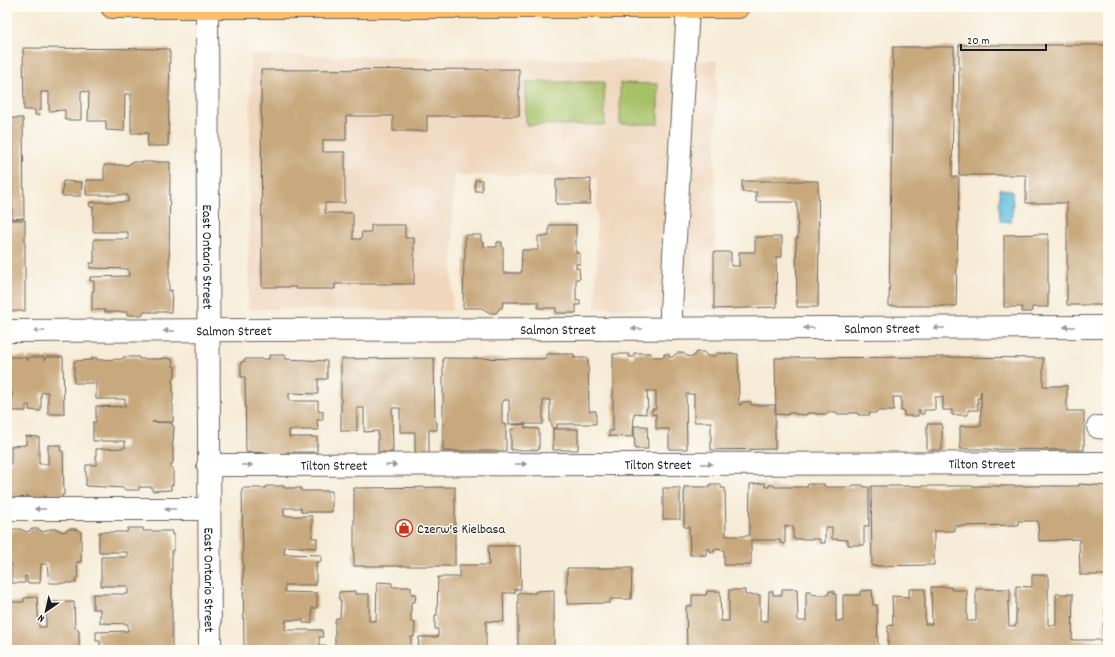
<svg xmlns="http://www.w3.org/2000/svg" width="1115" height="657" font-family="Dekko,sans-serif">
	<rect width="100%" height="100%" fill="#fdfcf7"/>
	<filter id="ink" filterUnits="userSpaceOnUse"><feTurbulence type="fractalNoise" baseFrequency=".025" numOctaves="2"/><feDisplacementMap in="SourceGraphic" scale="8" xChannelSelector="R" yChannelSelector="G"/><feConvolveMatrix kernelMatrix="1 2 1 2 8 2 1 2 1" color-interpolation-filters="sRGB"/></filter>
	<filter id="wash" filterUnits="userSpaceOnUse"><feTurbulence type="fractalNoise" baseFrequency=".012" numOctaves="4" result="noise"/><feDisplacementMap in="SourceGraphic" scale="16" xChannelSelector="R" yChannelSelector="G"/><feGaussianBlur stdDeviation="0.9" result="paint"/><feColorMatrix in="noise" values="0 0 0 0 0 0 0 0 0 0 0 0 0 0 0 0 0 1.4 0 .05"/><feComposite in="paint" operator="in"/></filter>
	<g filter="url(#wash)">
		<rect width="100%" height="100%" fill="#f6ebd6"/>
		<path fill="#efd6bc" d="M251,55L717,61L714,310L596,308L597,177L454,175L452,311L248,309Z"/>
		<path fill="#a7c167" stroke="#626e42" d="M526,82H604L605,125H526Z
			M620,83L658,84V124H620Z"/>
		<path fill="#60bdde" stroke="#3e6c7d" d="M1000,189L1012,190L1013,205L1011,222L1000,221L999,205Z"/>
		<g id="blocks">
			<path fill="#c8a87d" d="M959,45H1108V305H1067V203H1026V175H959Z
				M893,47H954L952,177H959L956,306H889Z
				M23,48L169,49V52H170L168,146H147L148,133H131V94H125L124,131L106,130V121H88L89,92L81,91V120H65V110L49,111V92H41V110H39L40,115H35V110H24Z
				M519,69V116H427V131H393V116H346V140H323V152H345V203H325V213H353V239H361L362,232H371V225H405V238H414V284H335V289H296V287H262L261,70Z
				M12,118H23L24,218L12,219Z
				M132,162H170L169,273V291L172,290L171,312H143V315H127V312H105V310H92V291H94V281H90V277L129,276L128,269L90,268V263H94V239H128V232H93V207H90L89,203L93,202H128V195H86V180H104V165H128Z
				M556,179H591L590,204H556Z
				M475,180H482V191H475Z
				M63,181L82,182L81,196H62Z
				M742,181H818L819,238L818,307H797L796,238H798L797,202H756V192H742Z
				M7,220H25V311H7Z
				M549,225H576V253H580V264H576V268H579L580,279H576V301L580,300V305H576V313H556V308H538V302H503L502,308H500L496,313H490L482,308H463L464,259H465V235H481V242H484V247H497V242H502V247H503V273H521L522,250H538V236H549Z
				M1048,234V307H1032V312H1022V307H1004V235Z
				M755,237H782V257H776L777,307L714,309V252H731V266H739V252H755Z
				M697,352H704L707,356H715L718,353L738,354L739,405L742,404L741,402H751V405H775V449L711,450V422H694V394H686L687,449H669V429H656V414L652,415V409H656V391H647L648,408H646V414L634,413L633,437L609,436V431H613V354H629V357H634V353H651V357H664V354H669V357H672L677,353H683L687,356L693,357Z
				M546,354H574V358H588L589,411H596V424H557V428H552V424L550,423V400H543V424H509V400H504L502,403V424H506V451H443V358L546,359Z
				M269,355H285V359L327,361V379H318V394L289,393V401H318V411H323V420H317L318,430H289V437H317V452H287V456H270V453L246,452L245,377H241V362L245,361V359H269Z
				M8,357H26V360H28L29,357H44V360H46V357H63L64,414H48V392H46L41,393V411L29,410V405H26V411H12V392H7V361H9Z
				M123,357H139V359H162V358H168V359H172L173,366H175V378H173L172,382L173,383V401H172V403L173,405V422H152L172,423V425L174,426L173,442L172,444L173,446V463L171,465V468H173V485H171V490L152,491V487H139V490H124V488L86,486V465H96V449L125,448V441H93V422H96V406L125,407V399H96V383H74V361L92,360V358H97L98,360L123,359Z
				M939,357L1043,358V386H1067V411H1084V450L960,449V426H981V391L980,398H977L978,410H968V415H952V410H943V397H935V410H924V414H920V410H918V416H904V410L901,411V397H893L894,411H876L877,413H869L870,415H858V413H849V414H837V412H828V414H816V413H807V415L795,414V413H788V415L776,414L775,358Z
				M434,358L435,422H437V430H429V454H415V432H400V408H392L393,452H378V431L364,432V408H357V431H341V359Z
				M525,424V428L539,429V450H511V429H514L513,425Z
				M927,424H942V450H927Z
				M634,426H647L648,449H635Z
				M553,429H578V450H553Z
				M26,436L39,437V464H48V445H61L60,451H63L64,495H62V498H45L46,496H44V499H29V496H26V499H8L7,464H11V446L26,445Z
				M765,483V487H769V485H774V487H807L808,484H824L825,487H853V485H863L864,487H869V526H864V545H848V540L832,539V527H825V543H820V539H793V526H785V544L780,543V540H751V565H724V550L715,549L714,552H710V549H706V555H690L689,527H684V487H710V484H721V488H725L726,536H749L750,484Z
				M1079,484L1108,486V575H1080L1079,539L1039,541L1038,521H1018L1019,525L955,526V531H934V565L872,566L871,486H1079Z
				M266,486H284V488H301V491H332V512H301V508H284V516H312V538H317V548L285,546L284,554L321,555V562H316V585H285V592L317,593V608H312V623H303V620H286L285,630H322L323,637H319V645H326V650H244L242,488H266Z
				M455,487V566H354V488Z
				M663,488H680V519H663Z
				M128,528H143V531H172V535H174V550H172V650H95V647H100V641H96V632L128,631V624L100,623V609H93V594H128V586H101V557H127V552H99V532H127Z
				M14,529H20L27,532L32,529H38L43,532L50,529H57L63,532L69,529H75L81,532V562H77L78,577L76,578V583H49L47,564H41L40,583H27V576H25V583H12V564H7V532H10Z
				M488,546H520L521,589H515V593H503L504,622L486,621V650H418L419,637H438V629H435V615H437L438,577H459V565H489Z
				M567,568H632L631,599H610V603L567,604Z
				M1032,575H1048V625H1056V594H1073L1072,640H1104L1103,623H1108V650H888V626L893,625L892,596L909,597V589H925V624H932L931,587H951V590H967V621H976V589H1010V602H1008L1009,626H1016V586L1032,587Z
				M377,582L392,583V587H411V594H416L415,602H411V622H415L414,637H411V650H335V621L336,618H340L341,600H339V592L355,591V594H369V621H376Z
				M782,589H797L798,621H806V591H811L812,594L820,595H828L829,591H834V594H836V621H843V595H860V591L872,590L873,605H877L878,650H687L686,606H692V595H706L707,591H720L721,621H729V590H745V595H760V621H768L769,591H773V595H782Z
				M554,590V650H518V593H536V591Z
				M37,597L39,627H46V602H74L75,627L79,631V650H7V627L10,628L9,602H24V598Z
				M1105,598H1108V616L1105,615Z"/>
		</g>
	</g>
	<g filter="url(#ink)">
		<use href="#blocks" fill-opacity="0" stroke="#68645d" stroke-width="1"/>
		<g fill="none" stroke-linecap="round" stroke-linejoin="round">
			<g stroke="#68645d" stroke-width="24">
				<g id="minor">
					<path id="s1" d="M207,7L210,650"/>
					<path d="M671,329V310L688,7"/>
					<path id="s2" d="M7,331L1108,327"/>
					<path d="M1098,427L1108,428"/>
					<path id="s3" d="M208,465L1108,463"/>
					<path d="M7,509H209"/>
				</g>
			</g>
			<g stroke="#68645d" stroke-width="24">
				<path id="major" d="M112,7H738"/>
			</g>
			<use href="#minor" stroke="#fff" stroke-width="22"/>
			<use href="#major" stroke="#fbbe6e" stroke-width="22"/>
		</g>
		<defs><path id="oneway-solid" d="M-6-.8H1V-3.2L6.5 0L1 3.2V.8H-6Z"/></defs>
		<g fill="#999">
			<use href="#oneway-solid" transform="translate(1069 327) rotate(180)"/>
			<use href="#oneway-solid" transform="translate(809 328) rotate(180)"/>
			<use href="#oneway-solid" transform="translate(939 328) rotate(180)"/>
			<use href="#oneway-solid" transform="translate(637 329) rotate(180)"/>
			<use href="#oneway-solid" transform="translate(39 331) rotate(180)"/>
			<use href="#oneway-solid" transform="translate(169 331) rotate(180)"/>
			<use href="#oneway-solid" transform="translate(521 464)"/>
			<use href="#oneway-solid" transform="translate(707 464)"/>
			<use href="#oneway-solid" transform="translate(247 465)"/>
			<use href="#oneway-solid" transform="translate(391 465)"/>
			<use href="#oneway-solid" transform="translate(40 509) rotate(180)"/>
			<use href="#oneway-solid" transform="translate(170 509) rotate(180)"/>
		</g>
	</g>
	<defs>
		<g id="shop-ring" transform="scale(0.9)"><circle r="9.5" fill="#fdfcf7" stroke="#c8321e" stroke-width="1.5"/><path d="M-5-2.5h2.3a2.7 3.5 0 0 1 5.4 0H5L5.5 6h-11ZM-1.5-2.5h3a1.5 2.3 0 0 0-3 0Z" fill="#c8321e"/></g>
	</defs>
	<g fill-rule="evenodd">
		<use href="#shop-ring" x="404" y="528"/>
	</g>
	<g text-anchor="middle" stroke-width="3" stroke-linejoin="round" paint-order="stroke">
		<g font-size="14" fill="#1c1c1c" stroke="#fdfcf7">
			<text dy="5" stroke="none"><textPath href="#s1" startOffset="250">East Ontario Street</textPath></text>
			<text dy="5" stroke="none"><textPath href="#s2" startOffset="875">Salmon Street</textPath></text>
			<text dy="5" stroke="none"><textPath href="#s2" startOffset="551">Salmon Street</textPath></text>
			<text dy="5" stroke="none"><textPath href="#s2" startOffset="227">Salmon Street</textPath></text>
			<text dy="5" stroke="none"><textPath href="#s3" startOffset="774">Tilton Street</textPath></text>
			<text dy="5" stroke="none"><textPath href="#s3" startOffset="450">Tilton Street</textPath></text>
			<text dy="5" stroke="none"><textPath href="#s3" startOffset="126">Tilton Street</textPath></text>
			<text dy="5" stroke="none"><textPath href="#s1" startOffset="573">East Ontario Street</textPath></text>
		</g>
		<g font-size="14" fill="#1c1c1c" stroke="#fdfcf7" text-anchor="start">
			<text x="417" y="533">Czerw's Kielbasa</text>
		</g>
	</g>
	<rect width="1115" height="657" fill="none" stroke="#fdfcf7" stroke-width="24"/>
	<g transform="translate(46 611) rotate(214)" stroke="#fdfcf7" stroke-width="3" paint-order="stroke">
	<path d="M0-3L7 15L0 10L-7 15Z" fill="#1c1c1c"/>
	<text y="-6" font-size="11" font-weight="bold" text-anchor="middle" fill="#1c1c1c">N</text>
	</g>
	<path d="M961 44v6h85v-6" fill="none" stroke="#1c1c1c" stroke-width="2"/>
	<text x="967" y="44" font-size="12" fill="#1c1c1c" stroke="#fdfcf7" stroke-width="3" paint-order="stroke">20 m</text>
</svg>
